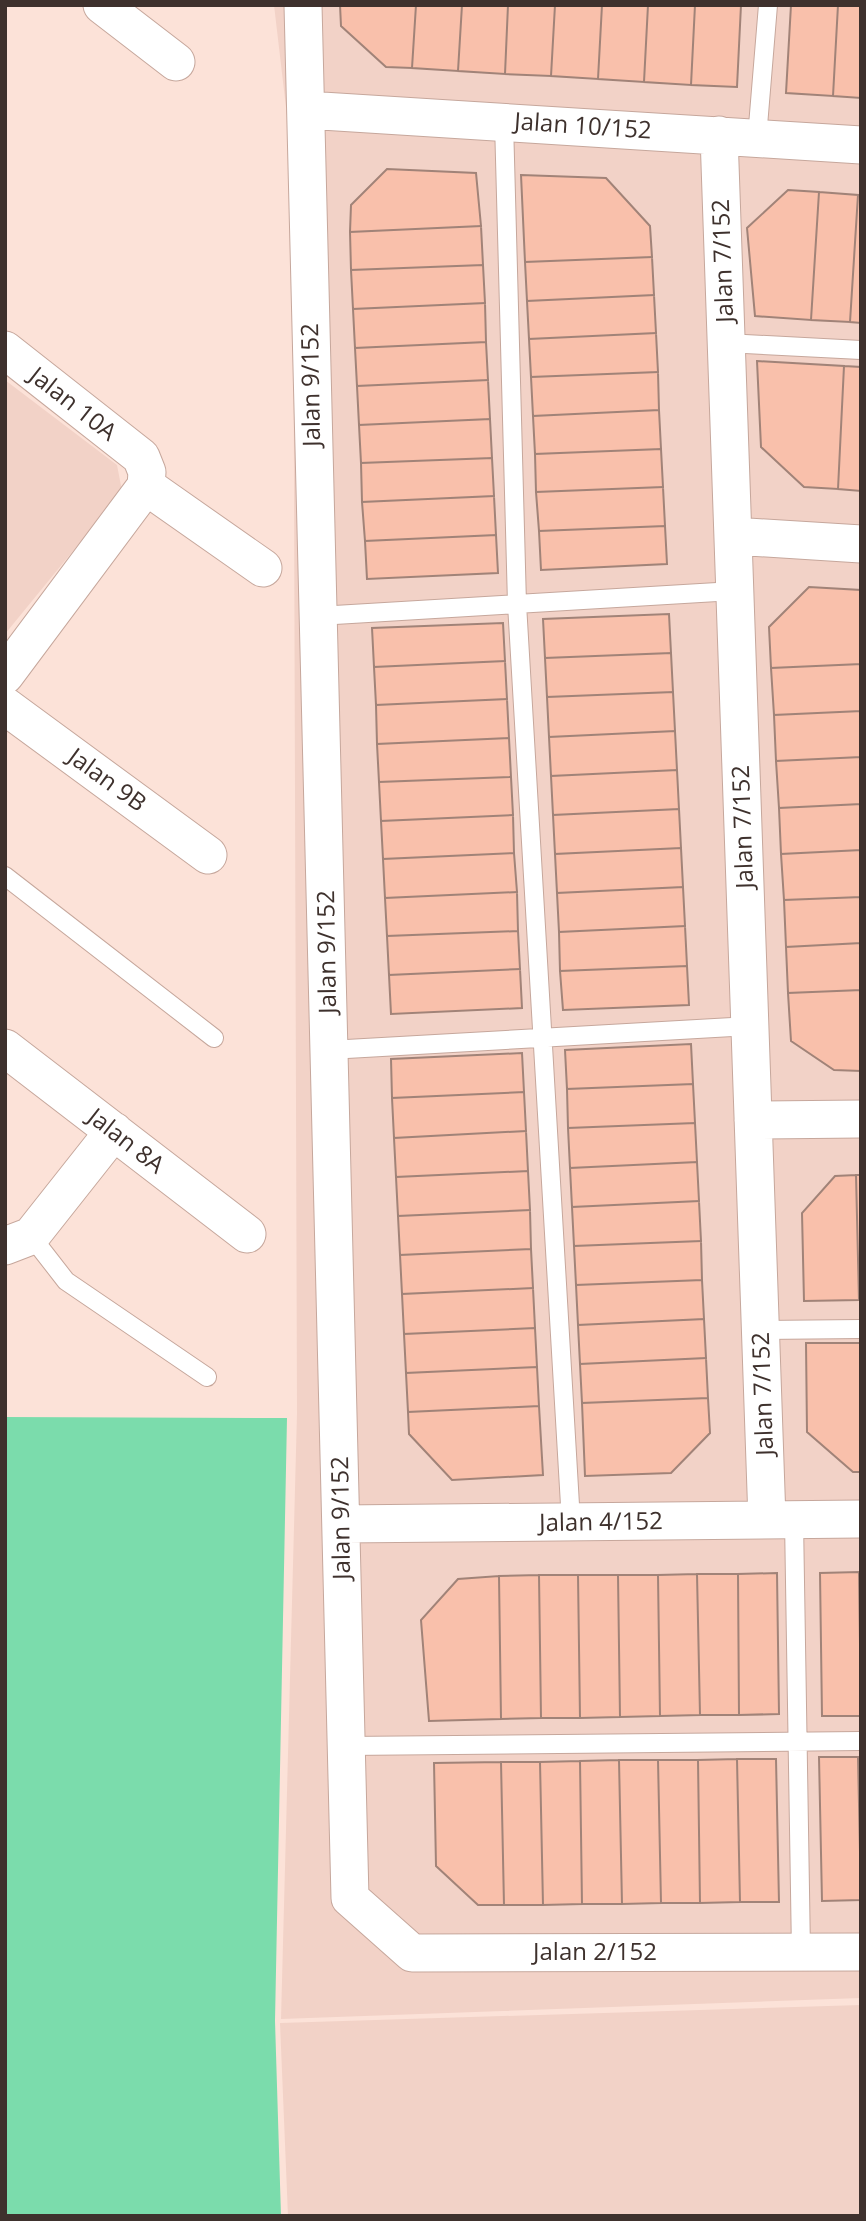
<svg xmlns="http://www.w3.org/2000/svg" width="866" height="2221" font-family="'Open Sans',sans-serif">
	<rect width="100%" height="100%" fill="#fce2d8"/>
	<path fill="#f2d2c7" d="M274,5H861V1998L281,2019L297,1413L293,167Z
		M5,380L117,465L122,491L5,634Z
		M861,2005V2216H288L280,2023Z"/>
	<path fill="#7bdcac" d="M5,1417L287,1418L275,2021L281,2216H5Z"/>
	<path fill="#f9c0ab" stroke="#a18378" stroke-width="2" d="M340,5H416L412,68L386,67L341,26Z
		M416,5H462L458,71L412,68Z
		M462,5H508L505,74L458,71Z
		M508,5H555L551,76L505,74Z
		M555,5H602L598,79L551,76Z
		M602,5H648L644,82L598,79Z
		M648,5H695L691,85L644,82Z
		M695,5H741L737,87L691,85Z
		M791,5H838L833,96L786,93Z
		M838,5H861V98L833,96Z
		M387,169L476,173L481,226L350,232L351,205Z
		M521,175L606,178L650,226L652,257L525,262Z
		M788,190L819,192L811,320L755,316L747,228Z
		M819,192L858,195L850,322L811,320Z
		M858,195H861V323L850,322Z
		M481,226L483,265L351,270L350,232Z
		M652,257L654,295L527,301L525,262Z
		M483,265L485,303L353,309L351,270Z
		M654,295L656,333L529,339L527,301Z
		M485,303L486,342L355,348L353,309Z
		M656,333L658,372L531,377L529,339Z
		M486,342L488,380L357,386L355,348Z
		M757,361L844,366L838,489L804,487L761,447Z
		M844,366L861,367V491L838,489Z
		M658,372L659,410L533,416L531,377Z
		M488,380L490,419L359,425L357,386Z
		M659,410L661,449L535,454L533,416Z
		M490,419L492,458L361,463L359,425Z
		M661,449L663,487L536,492L535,454Z
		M492,458L494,496L362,502L361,463Z
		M663,487L665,526L539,531L536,492Z
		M494,496L496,535L365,541L362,502Z
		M665,526L667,564L541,570L539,531Z
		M496,535L498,573L367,579L365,541Z
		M809,587L861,590V664L771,668L769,627Z
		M669,614L671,653L545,658L543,619Z
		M503,623L505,661L374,667L372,628Z
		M671,653L673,692L547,697L545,658Z
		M505,661L507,699L376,705L374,667Z
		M861,664V711L774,715L771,668Z
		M673,692L675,731L549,737L547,697Z
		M507,699L509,738L377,744L376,705Z
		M861,711V757L776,761L774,715Z
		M675,731L677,770L551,776L549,737Z
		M509,738L511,777L379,782L377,744Z
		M861,757V804L779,808L776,761Z
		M677,770L679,809L553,815L551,776Z
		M511,777L513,815L381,821L379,782Z
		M861,804V850L781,854L779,808Z
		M679,809L681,848L555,854L553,815Z
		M513,815L514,853L383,859L381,821Z
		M681,848L683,887L557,893L555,854Z
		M861,850V897L784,900L781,854Z
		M514,853L517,892L385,898L383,859Z
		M683,887L685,926L559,932L557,893Z
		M517,892L518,931L387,936L385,898Z
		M861,897V943L786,947L784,900Z
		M685,926L687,966L560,971L559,932Z
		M518,931L520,969L389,975L387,936Z
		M861,943V990L788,993L786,947Z
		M687,966L689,1005L563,1010L560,971Z
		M520,969L522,1008L391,1014L389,975Z
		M861,990V1071L834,1070L791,1041L788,993Z
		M691,1044L693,1084L567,1089L565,1050Z
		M522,1053L524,1092L392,1098L391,1059Z
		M693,1084L695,1123L568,1128L567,1089Z
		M524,1092L526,1131L394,1138L392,1098Z
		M695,1123L697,1162L570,1168L568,1128Z
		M526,1131L528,1171L396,1177L394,1138Z
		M697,1162L699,1201L572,1207L570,1168Z
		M528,1171L530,1210L398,1216L396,1177Z
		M856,1175H861V1300H859Z
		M856,1175L859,1300L804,1301L802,1213L835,1176Z
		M699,1201L701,1241L574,1246L572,1207Z
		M530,1210L531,1249L400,1255L398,1216Z
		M701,1241L702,1280L576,1285L574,1246Z
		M531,1249L533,1288L402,1294L400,1255Z
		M702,1280L704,1319L578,1325L576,1285Z
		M533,1288L535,1328L404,1334L402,1294Z
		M704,1319L706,1358L580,1364L578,1325Z
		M535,1328L537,1367L406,1373L404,1334Z
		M806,1343H861V1472H853L807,1432Z
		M706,1358L708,1398L582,1403L580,1364Z
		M537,1367L539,1406L408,1412L406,1373Z
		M708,1398L710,1433L671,1473L585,1476L582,1403Z
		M539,1406L543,1475L452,1480L409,1434L408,1412Z
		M859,1572L861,1716H822L820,1573Z
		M777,1573L779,1714L739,1715L738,1574Z
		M697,1574L700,1715L660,1716L658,1575Z
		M697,1574H738L739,1715H700Z
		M539,1575L541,1718L501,1719L499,1576Z
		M539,1575H578L580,1718H541Z
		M578,1575H618L620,1717L580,1718Z
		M618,1575H658L660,1716L620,1717Z
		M499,1576L501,1719L429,1721L421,1620L458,1579Z
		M819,1757H858L861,1900L822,1901Z
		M858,1757H861V1895Z
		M737,1759L740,1902L700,1903L698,1760Z
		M737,1759H776L779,1902H740Z
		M619,1760L622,1904H582L580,1761Z
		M619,1760H658L661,1903L622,1904Z
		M658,1760H698L700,1903H661Z
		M580,1761L582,1904L543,1905L540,1762Z
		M501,1762L504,1905H478L436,1866L434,1763Z
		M501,1762H540L543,1905H504Z"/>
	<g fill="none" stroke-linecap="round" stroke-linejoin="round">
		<g stroke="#c6a79c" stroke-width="20">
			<path id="lane" d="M504,122L517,604L571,1522
				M757,138L768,5
				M726,343L861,350
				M318,616L734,591
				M5,876L214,1038
				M329,1050L750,1026
				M31,1236L66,1281L207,1377
				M760,1330L861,1329
				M794,1520L801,1952
				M346,1746L861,1741"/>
		</g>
		<g stroke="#c6a79c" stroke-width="39">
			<path id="street" d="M102,5L176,62
				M303,5L350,1898L412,1953L861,1952
				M306,110L861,145
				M719,135L767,1520
				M5,350L141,457L147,472L146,486L5,675
				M146,486L263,568
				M733,536L861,544
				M5,706L208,855
				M5,1048L247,1234
				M753,1120L861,1119
				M5,1246L31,1236L114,1131
				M341,1524L861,1519"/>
		</g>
		<use href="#lane" stroke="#fff" stroke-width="18"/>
		<use href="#street" stroke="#fff" stroke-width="37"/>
	</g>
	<g text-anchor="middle" stroke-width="5" stroke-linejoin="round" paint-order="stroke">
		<g font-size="24" fill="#3e312d" stroke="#fff">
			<text transform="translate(583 126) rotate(4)" y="8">Jalan 10/152</text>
			<text transform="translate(723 261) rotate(-92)" y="8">Jalan 7/152</text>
			<text transform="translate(311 385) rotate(-91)" y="8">Jalan 9/152</text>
			<text transform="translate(73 404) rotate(38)" y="8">Jalan 10A</text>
			<text transform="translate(107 780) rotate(36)" y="8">Jalan 9B</text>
			<text transform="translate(743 827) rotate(-92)" y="8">Jalan 7/152</text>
			<text transform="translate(327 952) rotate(-91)" y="8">Jalan 9/152</text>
			<text transform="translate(126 1141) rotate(38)" y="8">Jalan 8A</text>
			<text transform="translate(763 1394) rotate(-92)" y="8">Jalan 7/152</text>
			<text transform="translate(341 1518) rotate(-91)" y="8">Jalan 9/152</text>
			<text transform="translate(601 1522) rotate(-1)" y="8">Jalan 4/152</text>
			<text x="595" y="1960">Jalan 2/152</text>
		</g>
	</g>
	<rect width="866" height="2221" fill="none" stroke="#3e312d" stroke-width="14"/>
</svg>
